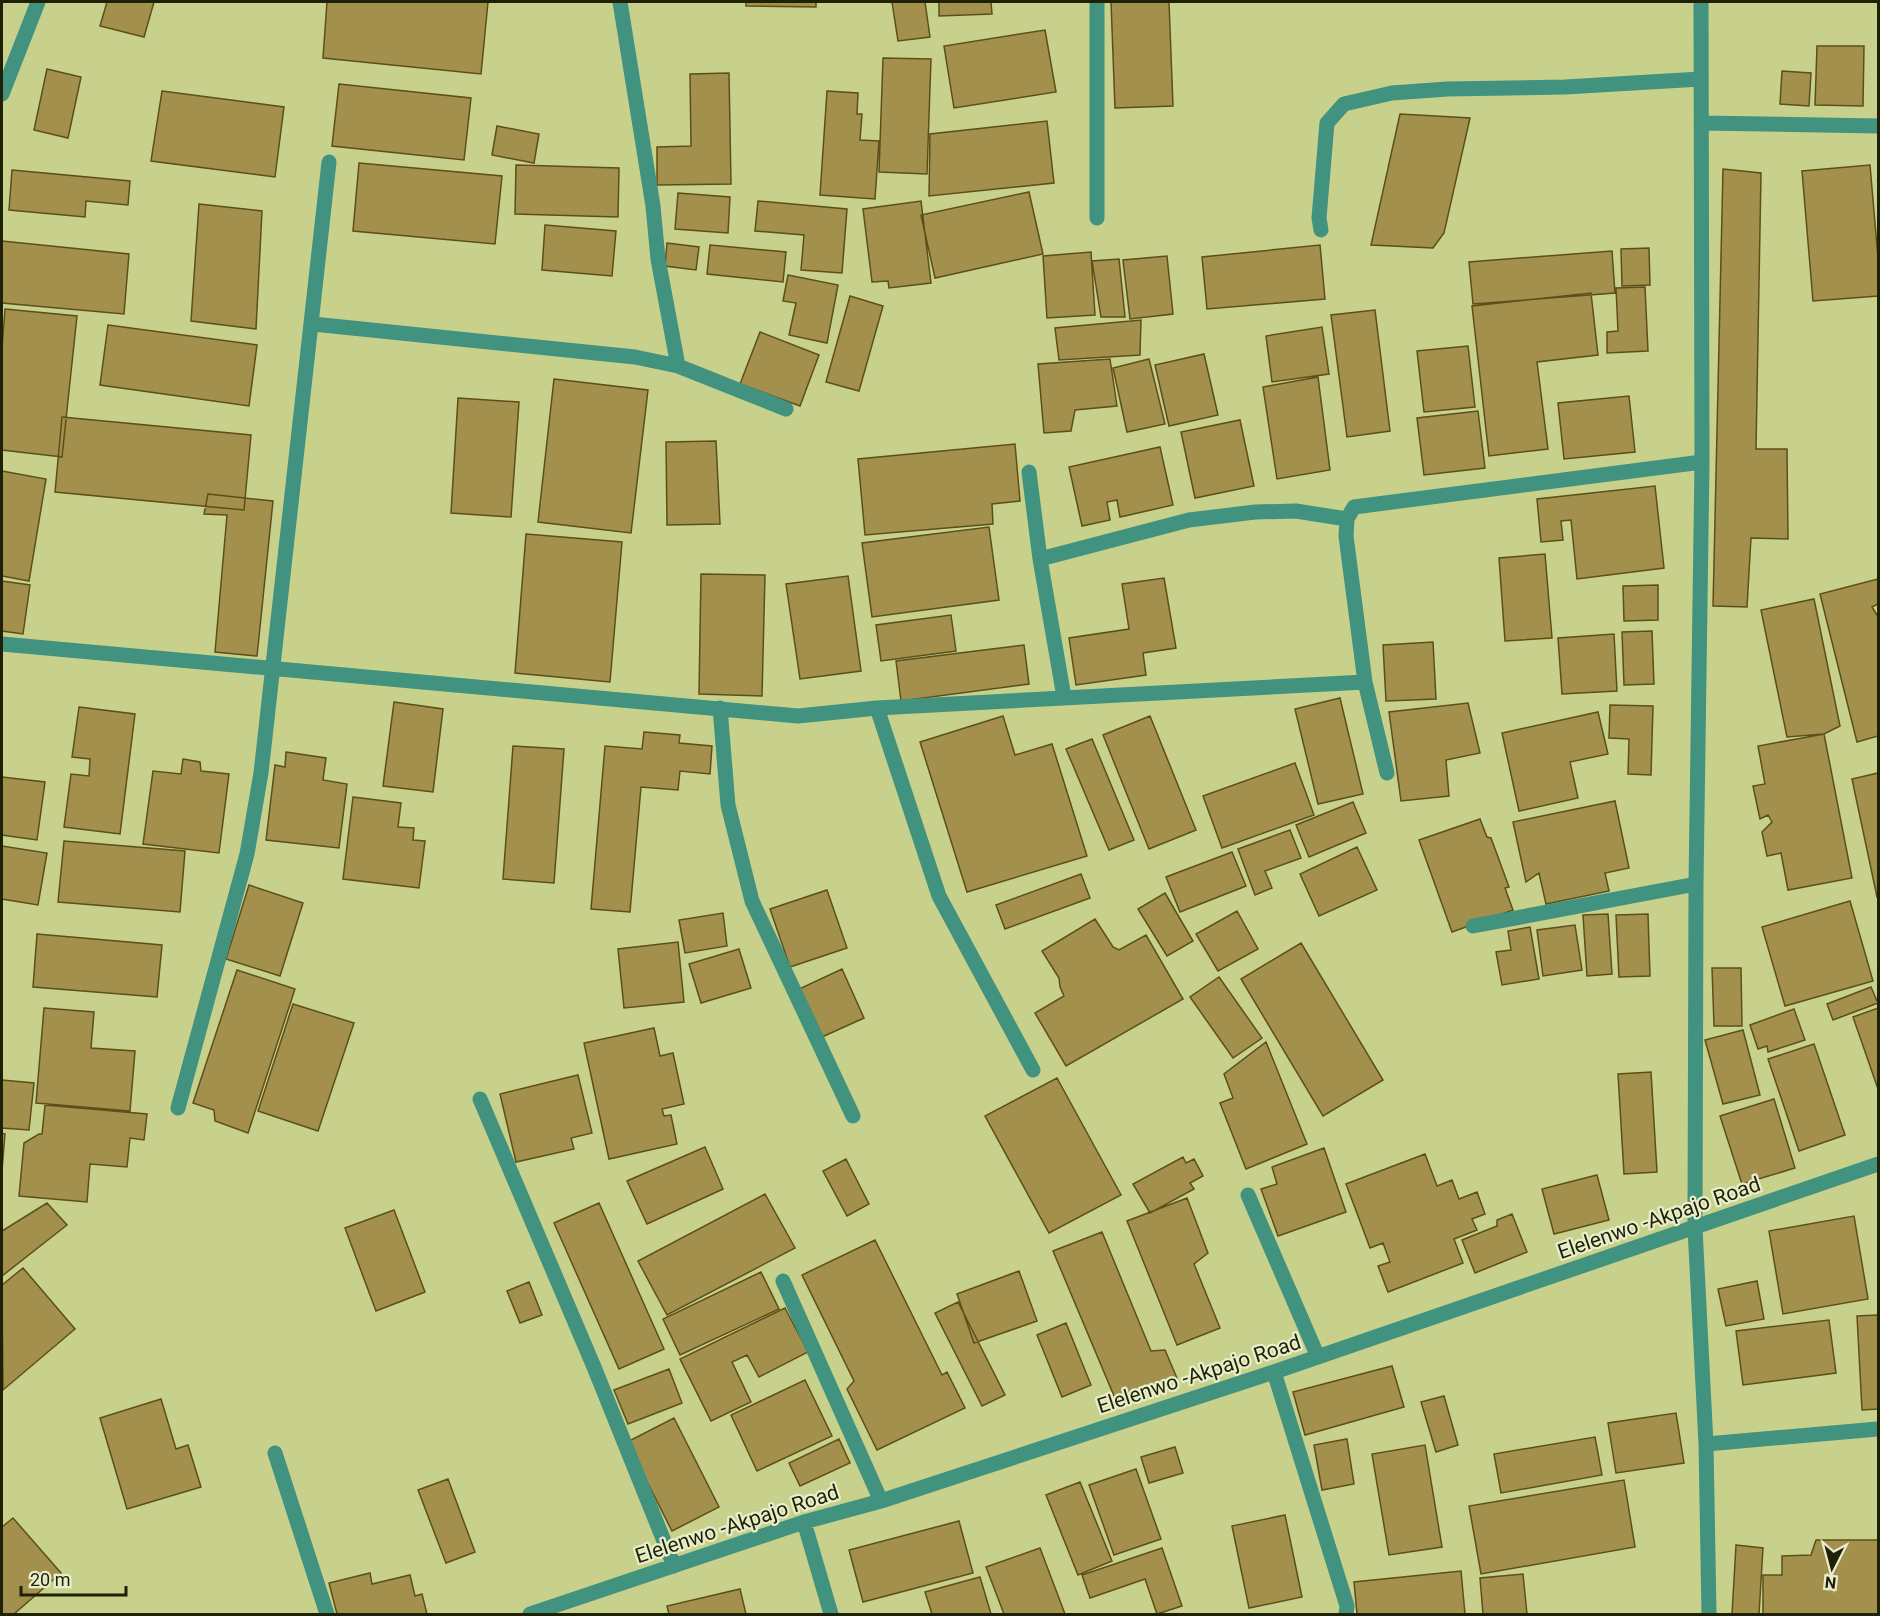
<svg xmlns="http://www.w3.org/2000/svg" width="1880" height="1616" font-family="Roboto,sans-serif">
	<rect width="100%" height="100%" fill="#c7d18b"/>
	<path fill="#a3904c" stroke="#5c4f1a" stroke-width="1.5" d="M107,2H154L144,37L100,26Z
		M327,2H488L481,74L323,58Z
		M746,2H816V7L746,6Z
		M892,2H925L930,37L898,41Z
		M939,2H991L992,14L939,16Z
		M1111,2H1169L1173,106L1115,108Z
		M1045,30L1056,92L954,108L944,46Z
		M1817,46H1864L1863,106L1815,105Z
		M883,58L931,59L927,174L879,172Z
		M47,69L81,77L68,138L34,130Z
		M1782,71L1811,73L1809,106L1780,104Z
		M729,73L731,184L657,185V147L691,146L690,74Z
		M339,84L471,98L464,160L332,146Z
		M162,91L284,107L275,177L151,161Z
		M827,91L858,93L857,114H862L860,140L879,141L875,199L820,195Z
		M1400,114L1470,118L1444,233L1433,248L1371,245Z
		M1047,121L1054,183L929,196L930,134Z
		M497,126L539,134L534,163L492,155Z
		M359,163L502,176L495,244L353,231Z
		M516,165L619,168L618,217L515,214Z
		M1870,165L1878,258V296L1813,301L1802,171Z
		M1723,169L1761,173L1756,449H1787L1788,539L1751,538L1747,607L1713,606Z
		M12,170L130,181L128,205L86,201L85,217L9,210Z
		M1029,192L1043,254L935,278L921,215Z
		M678,193L730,197L728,233L675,229Z
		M758,201L847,209L842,273L801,270L804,235L755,231Z
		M921,201L931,283L889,288L888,281L872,282L863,209Z
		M199,204L262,211L256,329L191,321Z
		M545,225L616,231L612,276L542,270Z
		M2,241L129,254L124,314L2,303Z
		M667,243L699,247L696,270L665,266Z
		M710,245L786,252L783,282L707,274Z
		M1320,245L1325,299L1207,309L1202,257Z
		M1649,248L1650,285L1622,286L1621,249Z
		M1612,251L1615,293L1473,304L1469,262Z
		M1091,252L1095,315L1047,318L1043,256Z
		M1167,256L1173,314L1130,319L1123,260Z
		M1119,259L1125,317H1101L1092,261Z
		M788,275L838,285L827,343L789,335L796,303L783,301Z
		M1645,287L1648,351L1607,353V332L1618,331L1616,288Z
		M1591,293L1598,355L1537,362L1548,449L1489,456L1472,306Z
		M850,296L883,306L859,391L826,382Z
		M5,309L77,316L62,457L2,450V348Z
		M1375,310L1390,431L1347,437L1331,315Z
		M1141,320L1140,355L1059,360L1055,328Z
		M108,325L257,345L249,406L100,385Z
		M1322,327L1329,374L1272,382L1266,336Z
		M760,332L819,355L800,406L740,384Z
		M1468,346L1475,407L1424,412L1417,351Z
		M1204,354L1218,415L1169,426L1155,365Z
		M1110,359L1117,406L1075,410L1071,431L1044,433L1038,364Z
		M1149,359L1165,424L1127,432L1113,368Z
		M1318,377L1330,470L1277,479L1263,387Z
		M554,379L648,390L631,533L538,522Z
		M1629,396L1635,452L1564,459L1558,403Z
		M458,398L519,402L511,517L451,513Z
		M1478,411L1485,468L1424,475L1417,418Z
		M62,417L251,435L244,510L55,492Z
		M1240,420L1254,486L1195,498L1181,432Z
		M716,441L720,524L667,525L666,442Z
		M1015,444L1020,501L992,504L993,524L865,535L858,459Z
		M1160,447L1173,505L1120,517L1117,500L1107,502L1110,520L1082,526L1069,467Z
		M2,471L46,479L29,581L2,576Z
		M1655,486L1664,568L1577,579L1571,520L1561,521L1563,540L1541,542L1537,499Z
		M208,494L273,501L257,656L215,652L227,515L204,514Z
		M989,527L999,600L872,617L862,543Z
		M526,534L622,542L610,682L515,673Z
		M1545,554L1552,638L1505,641L1499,558Z
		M701,574L765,575L762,696L699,694Z
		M848,576L861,671L800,679L786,584Z
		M1164,578L1176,648L1143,653L1146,675L1076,685L1069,638L1129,629L1122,584Z
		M1878,579V604L1872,607L1877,615L1878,614V736L1857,742L1820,594Z
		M2,581L30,585L23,634L2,631Z
		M1658,585V620L1624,621L1623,586Z
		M1814,599L1840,726L1824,734L1787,737L1761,610Z
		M951,615L956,651L881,661L876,625Z
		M1652,631L1654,684L1624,685L1622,632Z
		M1614,634L1617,691L1562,694L1558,638Z
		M1433,642L1436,699L1386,701L1383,645Z
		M1024,645L1029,684L901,701L896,661Z
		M1340,698L1363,794L1318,804L1295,709Z
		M394,702L443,709L433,792L383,786Z
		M1468,703L1480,753L1446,760L1449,796L1401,801L1389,712Z
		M1610,705L1653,706L1651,775L1628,774L1629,739L1609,738Z
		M79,707L135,714L120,834L64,827L71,774L89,776L90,759L72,757Z
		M1598,712L1608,754L1570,762L1578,798L1519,811L1502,733Z
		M1003,716L1015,755L1052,744L1087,856L967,892L920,742Z
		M1150,716L1196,830L1149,849L1103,735Z
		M644,732L680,735L679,743L712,746L710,774L680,771L678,790L641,787L630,912L591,909L605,746L642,749Z
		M1824,734L1852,878L1788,890L1781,853L1767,856L1762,832L1772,822L1768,815L1760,819L1753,786L1765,784L1758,746Z
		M1092,739L1134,840L1109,850L1066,749Z
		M513,746L564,749L554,883L503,879Z
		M286,752L326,758L323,780L347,784L339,848L266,840L275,765L285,767Z
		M183,759L200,762L201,771L229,774L219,853L143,844L153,771L181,774Z
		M1295,763L1314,815L1222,848L1203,796Z
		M1878,773V897H1877L1852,779Z
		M2,777L45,782L37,840L2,835Z
		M353,797L401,803L398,827L414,828L413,840L425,841L419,888L343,879Z
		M1615,801L1629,868L1605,873L1609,891L1546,904L1539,873L1526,882L1513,822Z
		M1353,802L1366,833L1309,857L1296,825Z
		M1480,819L1487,837L1491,838L1509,887L1505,888L1513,910L1452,932L1419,840Z
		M1290,830L1301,858L1265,871L1272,888L1255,895L1238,849Z
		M64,841L185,851L180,912L58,902Z
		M2,846L47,853L38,905L2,899Z
		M1357,847L1377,890L1319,916L1300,874Z
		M1232,852L1246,886L1180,912L1166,877Z
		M1081,874L1090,898L1005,929L996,905Z
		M249,885L303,903L280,976L226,959Z
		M827,890L847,948L790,967L770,909Z
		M1165,893L1193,941L1167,956L1138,909Z
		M1850,901L1873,981L1785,1006L1762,927Z
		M1237,911L1258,949L1218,971L1196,934Z
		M723,913L727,946L685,953L679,920Z
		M1608,914L1612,974L1587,976L1583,915Z
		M1648,914L1650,976L1619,977L1616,915Z
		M1095,919L1113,947L1119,950L1146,935L1183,999L1066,1066L1035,1013L1064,996L1060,987L1059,978L1042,951Z
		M1575,925L1582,970L1543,976L1537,930Z
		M1530,927L1539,979L1502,985L1496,952L1511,950L1508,931Z
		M37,934L162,945L157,997L33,987Z
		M678,942L684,1002L624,1008L618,949Z
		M1301,943L1383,1080L1323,1116L1241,979Z
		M739,949L751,988L701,1003L689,964Z
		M1712,968H1741L1742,1026H1714Z
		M842,969L864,1018L822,1037L799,989Z
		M237,970L295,989L248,1133L215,1121L214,1110L193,1103Z
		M1219,977L1262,1038L1233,1058L1190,997Z
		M1871,987L1878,1003L1833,1020L1827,1004Z
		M293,1004L354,1023L318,1131L258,1111Z
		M44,1008L94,1012L91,1048L135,1051L130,1111L36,1103Z
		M1878,1008V1089L1853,1017Z
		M1794,1009L1805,1040L1768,1052L1767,1046L1758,1049L1750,1025Z
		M654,1028L660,1056L673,1053L684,1104L662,1109L664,1116L671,1115L677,1144L609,1159L584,1043Z
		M1743,1030L1760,1095L1723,1104L1705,1040Z
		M1266,1042L1307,1144L1246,1169L1220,1103L1233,1098L1224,1074Z
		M1814,1044L1845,1135L1799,1151L1768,1059Z
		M1651,1072L1657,1172L1624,1174L1618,1074Z
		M578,1075L592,1133L571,1138L574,1149L516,1162L500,1094Z
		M1057,1078L1121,1195L1049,1233L985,1116Z
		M2,1080L34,1083L29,1130L2,1128Z
		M1774,1099L1795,1168L1742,1184L1720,1116Z
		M45,1105L147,1114L144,1140L130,1138L127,1167L90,1164L87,1202L19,1196L24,1143L39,1134H42Z
		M2,1133L5,1134L2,1170Z
		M705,1147L723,1189L647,1224L627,1181Z
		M1324,1148L1346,1212L1278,1236L1261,1189L1277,1184L1272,1167Z
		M1425,1154L1437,1186L1452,1180L1459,1199L1477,1192L1485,1214L1472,1219L1477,1230L1454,1239L1463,1263L1388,1292L1378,1266L1390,1262L1383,1243L1370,1248L1346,1184Z
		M1183,1157L1186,1163L1194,1159L1203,1176L1190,1183L1194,1189L1150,1213L1133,1184Z
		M846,1159L869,1204L847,1216L823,1171Z
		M1597,1175L1609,1220L1554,1234L1542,1189Z
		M765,1194L795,1248L667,1315L638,1261Z
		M1187,1198L1208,1253L1194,1264L1220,1328L1177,1345L1127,1221Z
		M47,1203L67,1225L2,1276V1231Z
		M599,1203L664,1349L619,1369L554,1223Z
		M394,1210L425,1292L376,1311L345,1228Z
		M1512,1214L1527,1252L1475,1273L1462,1240L1497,1226V1220Z
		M1854,1216L1868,1299L1783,1314L1769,1231Z
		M1102,1232L1151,1351L1165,1350L1177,1378L1117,1403L1053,1251Z
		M875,1240L942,1375L947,1372L965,1408L877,1450L847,1389L854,1381L802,1275Z
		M23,1268L75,1329L3,1390L2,1285Z
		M1019,1271L1037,1321L974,1343L957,1294Z
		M761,1272L779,1309L680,1355L663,1319Z
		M1757,1281L1764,1319L1726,1326L1718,1289Z
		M529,1282L542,1315L520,1323L507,1291Z
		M958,1302L1005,1395L982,1406L935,1313Z
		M785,1308L808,1352L759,1377L747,1355L732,1362L751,1402L711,1421L680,1359Z
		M1878,1315V1409L1862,1410L1857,1316Z
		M1829,1320L1836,1373L1743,1385L1736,1331Z
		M1066,1323L1091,1385L1062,1397L1037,1335Z
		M1392,1366L1404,1407L1305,1435L1293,1392Z
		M669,1369L682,1403L628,1424L614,1390Z
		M805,1380L832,1436L757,1471L731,1415Z
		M1444,1396L1458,1445L1436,1452L1421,1402Z
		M161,1399L176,1449L188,1445L201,1487L127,1509L100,1418Z
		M1676,1413L1684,1463L1616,1473L1608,1423Z
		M674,1418L719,1507L672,1531L627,1442Z
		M1595,1437L1602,1475L1501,1493L1494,1454Z
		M839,1439L850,1463L800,1486L789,1463Z
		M1347,1439L1354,1484L1322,1490L1314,1445Z
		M1425,1445L1442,1547L1389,1555L1372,1454Z
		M1175,1447L1183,1473L1149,1483L1141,1457Z
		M1136,1469L1161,1539L1114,1555L1089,1485Z
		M448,1479L475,1552L446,1563L418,1490Z
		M1624,1480L1635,1547L1481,1574L1469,1506Z
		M1080,1482L1112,1561L1078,1575L1046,1495Z
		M1285,1515L1302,1597L1249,1608L1232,1526Z
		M13,1518L61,1573L14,1614H2V1527Z
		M959,1521L973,1573L863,1602L849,1550Z
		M1816,1540H1878V1614H1763V1575H1782V1556L1811,1555Z
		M1736,1545L1763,1548L1759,1614H1732Z
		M1040,1548L1065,1614H1004L986,1567Z
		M1162,1548L1182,1606L1157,1614L1145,1579L1090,1598L1082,1575Z
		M1461,1571L1465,1614H1357L1354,1582Z
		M370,1573L372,1584L410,1575L415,1596L422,1594L427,1614H337L329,1583Z
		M1523,1574L1527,1614H1483L1480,1578Z
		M980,1577L991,1614H932L925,1592Z
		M740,1589L746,1614H669L667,1606Z"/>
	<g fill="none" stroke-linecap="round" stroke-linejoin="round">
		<path stroke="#41927e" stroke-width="15" d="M620,2L653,206L658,259L678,366
			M1097,2V218
			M1701,2L1702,462L1696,884L1695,1228L1706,1444L1709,1614
			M2,94L38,2
			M1701,123L1878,126
			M1321,230L1319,218L1327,123L1344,104L1392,93L1447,89L1565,87L1701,79
			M313,324L635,357L678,366L786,409
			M1029,472L1040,559L1064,697
			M1040,559L1189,520L1255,512L1296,511L1347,519
			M2,644L798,716L877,708L1365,682
			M720,708L728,805L752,901L853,1116
			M877,708L939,896L1033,1070
			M1387,773L1365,682L1346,536L1347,519L1354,507L1702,462
			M1473,926L1696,884
			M480,1099L594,1367L674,1566
			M178,1108L247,854L261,773L329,162
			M1248,1195L1318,1357
			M783,1281L881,1501
			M1274,1372L1347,1606L1346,1614
			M1706,1444L1878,1429
			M275,1453L327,1614
			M804,1522L831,1614
			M530,1614L804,1522L881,1501L1274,1372L1878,1164"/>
	</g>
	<g text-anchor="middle" stroke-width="4.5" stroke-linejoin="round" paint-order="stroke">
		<g font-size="21" fill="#1e2105" stroke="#e8eecc">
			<text transform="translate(1659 1218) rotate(-19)" y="7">Elelenwo -Akpajo Road</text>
			<text transform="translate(1199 1374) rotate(-18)" y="7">Elelenwo -Akpajo Road</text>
			<text transform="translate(737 1524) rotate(-18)" y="7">Elelenwo -Akpajo Road</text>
		</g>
	</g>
	<rect width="1880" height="1616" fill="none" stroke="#1e2105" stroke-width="6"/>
	<g transform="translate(1832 1568) rotate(186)" stroke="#e8eecc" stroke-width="4.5" paint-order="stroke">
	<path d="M0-4.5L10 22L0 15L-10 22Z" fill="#1e2105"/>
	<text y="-9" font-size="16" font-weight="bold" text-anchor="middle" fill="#1e2105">N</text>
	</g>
	<path d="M21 1586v9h105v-9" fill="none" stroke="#1e2105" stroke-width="3"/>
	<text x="30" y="1586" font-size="18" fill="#1e2105" stroke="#e8eecc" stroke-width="4.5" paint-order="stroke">20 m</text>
</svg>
